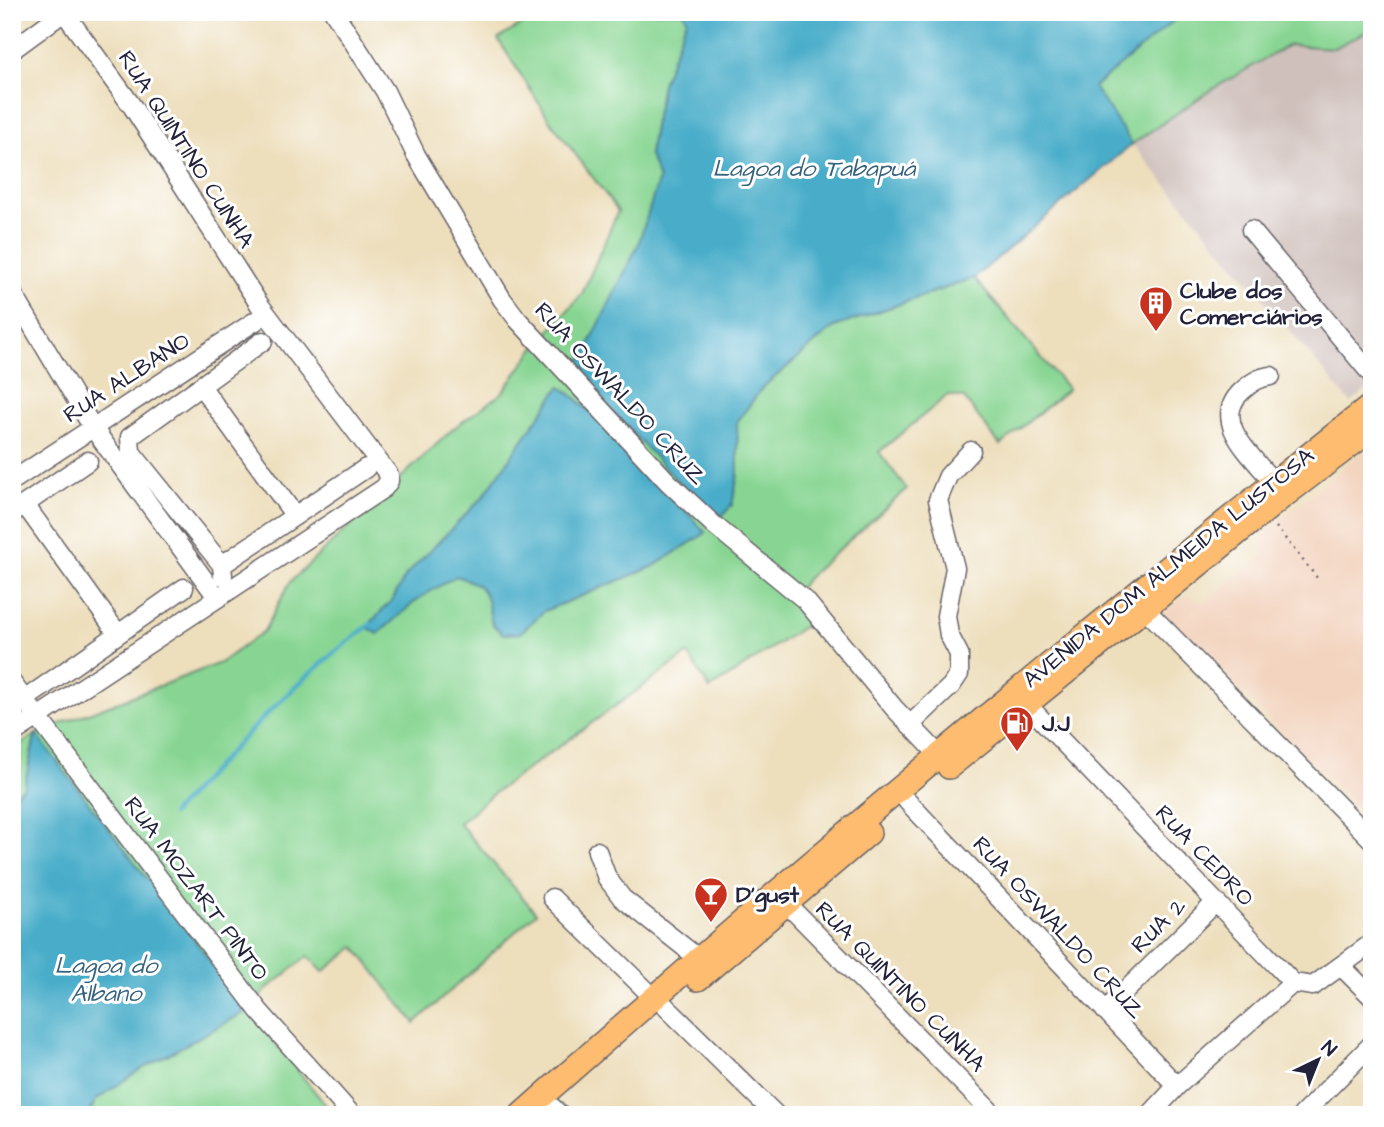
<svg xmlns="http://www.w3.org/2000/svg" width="1384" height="1127" font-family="'Architects Daughter',sans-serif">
	<rect width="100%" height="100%" fill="#fff"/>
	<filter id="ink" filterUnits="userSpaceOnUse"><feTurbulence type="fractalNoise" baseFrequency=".0143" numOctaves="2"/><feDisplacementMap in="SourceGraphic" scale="14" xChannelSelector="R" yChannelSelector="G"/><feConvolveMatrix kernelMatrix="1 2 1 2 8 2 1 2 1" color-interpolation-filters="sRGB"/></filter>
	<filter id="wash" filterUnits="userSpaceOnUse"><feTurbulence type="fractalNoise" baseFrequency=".00686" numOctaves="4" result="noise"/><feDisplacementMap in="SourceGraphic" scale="28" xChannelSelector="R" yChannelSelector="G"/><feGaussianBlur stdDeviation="1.57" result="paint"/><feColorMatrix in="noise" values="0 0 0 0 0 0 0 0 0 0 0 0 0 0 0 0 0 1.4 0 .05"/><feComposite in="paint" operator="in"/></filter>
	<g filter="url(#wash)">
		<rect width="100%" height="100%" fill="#eddebc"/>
		<path fill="#f3d4bf" d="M1372,444V822L1163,613L1187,595L1202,603L1264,555L1262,535Z"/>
		<path fill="#cfc0bb" d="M1372,29V385L1351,403L1132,144L1211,90L1289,45L1334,48Z"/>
		<path fill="#88d593" stroke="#557c67" stroke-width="2" fill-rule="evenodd" d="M542,12H684L687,19L662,84L649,154L659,179L638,245L581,365C621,432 669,461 732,505L738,474L737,422L762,388L834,327L974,278L1068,389L1000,445L964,398L948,395L879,452L907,489L806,579L793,599L809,623L710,689L688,654L490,796L459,823L536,913L415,1023L355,947L323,972L308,956L266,990L249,1011L334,1115H88L96,1100L138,1070L248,1011L35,735L24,787L12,797V750L36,734L62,723L220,663L264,631L290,582L454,428L502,393L533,350L582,294L618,211L549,119L498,39ZM560,387C578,392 684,510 705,532L704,534L652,567L544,611L520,633L503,634L492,624C485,594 490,586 456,576L418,599L378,633L367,627L393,599L407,574L482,498Z
			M1184,12H1372V29L1334,48L1289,45L1211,90L1132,144L1093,87Z"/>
		<path fill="#4aadc9" stroke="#366882" stroke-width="2" d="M684,12H1184L1094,87L1132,144L974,278L834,327L762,388L737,422L738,474L732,505L717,522L575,373L638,245L659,179L649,155L662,84L687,19Z
			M560,387C577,392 684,510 705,532L704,534L652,567L544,611L520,633L503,634L492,624C485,594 490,586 456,576L418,599L378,634L367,627L393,599L407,574L482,498Z
			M36,734L248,1010L138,1071L96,1100L88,1115H12V797L24,787Z"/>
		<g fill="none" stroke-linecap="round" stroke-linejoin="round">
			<path stroke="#4aadc9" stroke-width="4.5" d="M172,814C234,747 297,678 371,624"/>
		</g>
	</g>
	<g filter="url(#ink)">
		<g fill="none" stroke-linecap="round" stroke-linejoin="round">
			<g stroke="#696468" stroke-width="21">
				<path id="minor" d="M334,12L385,91L416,155L502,299L518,320L668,482L714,525L805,600L894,708L939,755
					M12,50L64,12
					M1251,230L1372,375
					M12,292L93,428L217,597
					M1271,376C1259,377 1251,383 1242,391C1209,422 1254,457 1274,483
					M201,386L295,516
					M12,481L266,314
					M25,505L118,634
					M12,513L88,461
					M222,565L131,452L130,437L263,341
					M223,576L222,565L366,468
					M1145,609L1372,840
					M12,683L259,1011L352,1115
					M1019,696L1293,983L1313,986L1372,943
					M24,700L184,588
					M910,725L951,686L959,674V654L949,635L946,616L955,568L938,500L948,476L971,451
					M12,734L384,488L389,481V475L259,304L132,106L64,12
					M907,801L1177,1086
					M597,851L607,878L622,898L698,958
					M779,896L994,1115
					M552,898L654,998
					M1342,967L1372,997
					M665,1006L776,1115
					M1105,1011L1216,902
					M552,1107L560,1115
					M1150,1115L1177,1086L1293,983
					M1302,1115L1372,1044"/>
			</g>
			<g stroke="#696468" stroke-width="26">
				<path id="major" d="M949,767L1281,498L1372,429
					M698,979L869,833
					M521,1115C797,869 1082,634 1372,405"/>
			</g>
			<path stroke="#696468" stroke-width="2.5" stroke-dasharray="2 5" stroke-linecap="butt" d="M1276,527L1318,579"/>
			<use href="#minor" stroke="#fff" stroke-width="18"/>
			<use href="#major" stroke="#fdbc70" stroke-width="23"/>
		</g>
	</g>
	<defs>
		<g id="building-pin" transform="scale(1.75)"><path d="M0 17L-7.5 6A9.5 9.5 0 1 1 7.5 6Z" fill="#c8321e" stroke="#fff"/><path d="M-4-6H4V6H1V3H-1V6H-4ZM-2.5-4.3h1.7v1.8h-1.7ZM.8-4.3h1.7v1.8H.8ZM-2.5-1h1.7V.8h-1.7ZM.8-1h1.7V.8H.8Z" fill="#fff"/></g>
		<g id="fuel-pin" transform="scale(1.75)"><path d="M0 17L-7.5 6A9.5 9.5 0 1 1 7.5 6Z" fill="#c8321e" stroke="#fff"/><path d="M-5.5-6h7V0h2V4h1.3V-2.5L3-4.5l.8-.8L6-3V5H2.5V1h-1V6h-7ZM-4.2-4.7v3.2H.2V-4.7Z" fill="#fff"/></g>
		<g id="bar-pin" transform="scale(1.75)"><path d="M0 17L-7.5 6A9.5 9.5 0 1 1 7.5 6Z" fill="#c8321e" stroke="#fff"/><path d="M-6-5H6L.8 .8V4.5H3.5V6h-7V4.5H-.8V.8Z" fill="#fff"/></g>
	</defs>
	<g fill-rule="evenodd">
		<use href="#building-pin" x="1156" y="303"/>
		<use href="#fuel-pin" x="1017" y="723"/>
		<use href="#bar-pin" x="711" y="894"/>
	</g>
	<g text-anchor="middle" stroke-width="6" stroke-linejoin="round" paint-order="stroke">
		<g font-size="23" fill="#22223b" stroke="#fff">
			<text transform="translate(187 149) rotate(57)" y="8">RUA QUINTINO CUNHA</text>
			<text transform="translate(126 377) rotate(-33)" y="8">RUA ALBANO</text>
			<text transform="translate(621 393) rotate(47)" y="8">RUA OSWALDO CRUZ</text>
			<text transform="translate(1168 567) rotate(-39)" y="8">AVENIDA DOM ALMEIDA LUSTOSA</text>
			<text transform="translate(1205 855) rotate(46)" y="8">RUA CEDRO</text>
			<text transform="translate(197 888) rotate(53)" y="8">RUA MOZART PINTO</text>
			<text transform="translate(1158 925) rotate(-45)" y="8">RUA 2</text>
			<text transform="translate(1059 927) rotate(47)" y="8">RUA OSWALDO CRUZ</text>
			<text transform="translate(901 986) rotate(45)" y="8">RUA QUINTINO CUNHA</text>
		</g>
		<g font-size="23" font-weight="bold" fill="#22223b" stroke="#fff" text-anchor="start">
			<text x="1180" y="298">Clube dos<tspan x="1180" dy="26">Comerciários</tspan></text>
			<text x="1042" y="731">J.J</text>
			<text x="736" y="902">D'gust</text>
		</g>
		<g font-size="24" font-style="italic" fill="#34617b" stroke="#fff">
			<text x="814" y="176">Lagoa do Tabapuá</text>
			<text x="106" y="973">Lagoa do<tspan x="106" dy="28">Albano</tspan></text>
		</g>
	</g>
	<rect width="1384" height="1127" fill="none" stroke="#fff" stroke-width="42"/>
	<g transform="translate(1318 1060) rotate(43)" stroke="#ffffff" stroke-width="5" paint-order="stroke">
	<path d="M0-5L12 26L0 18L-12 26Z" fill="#22223b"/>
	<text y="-10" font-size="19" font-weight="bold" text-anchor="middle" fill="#22223b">N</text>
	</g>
</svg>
